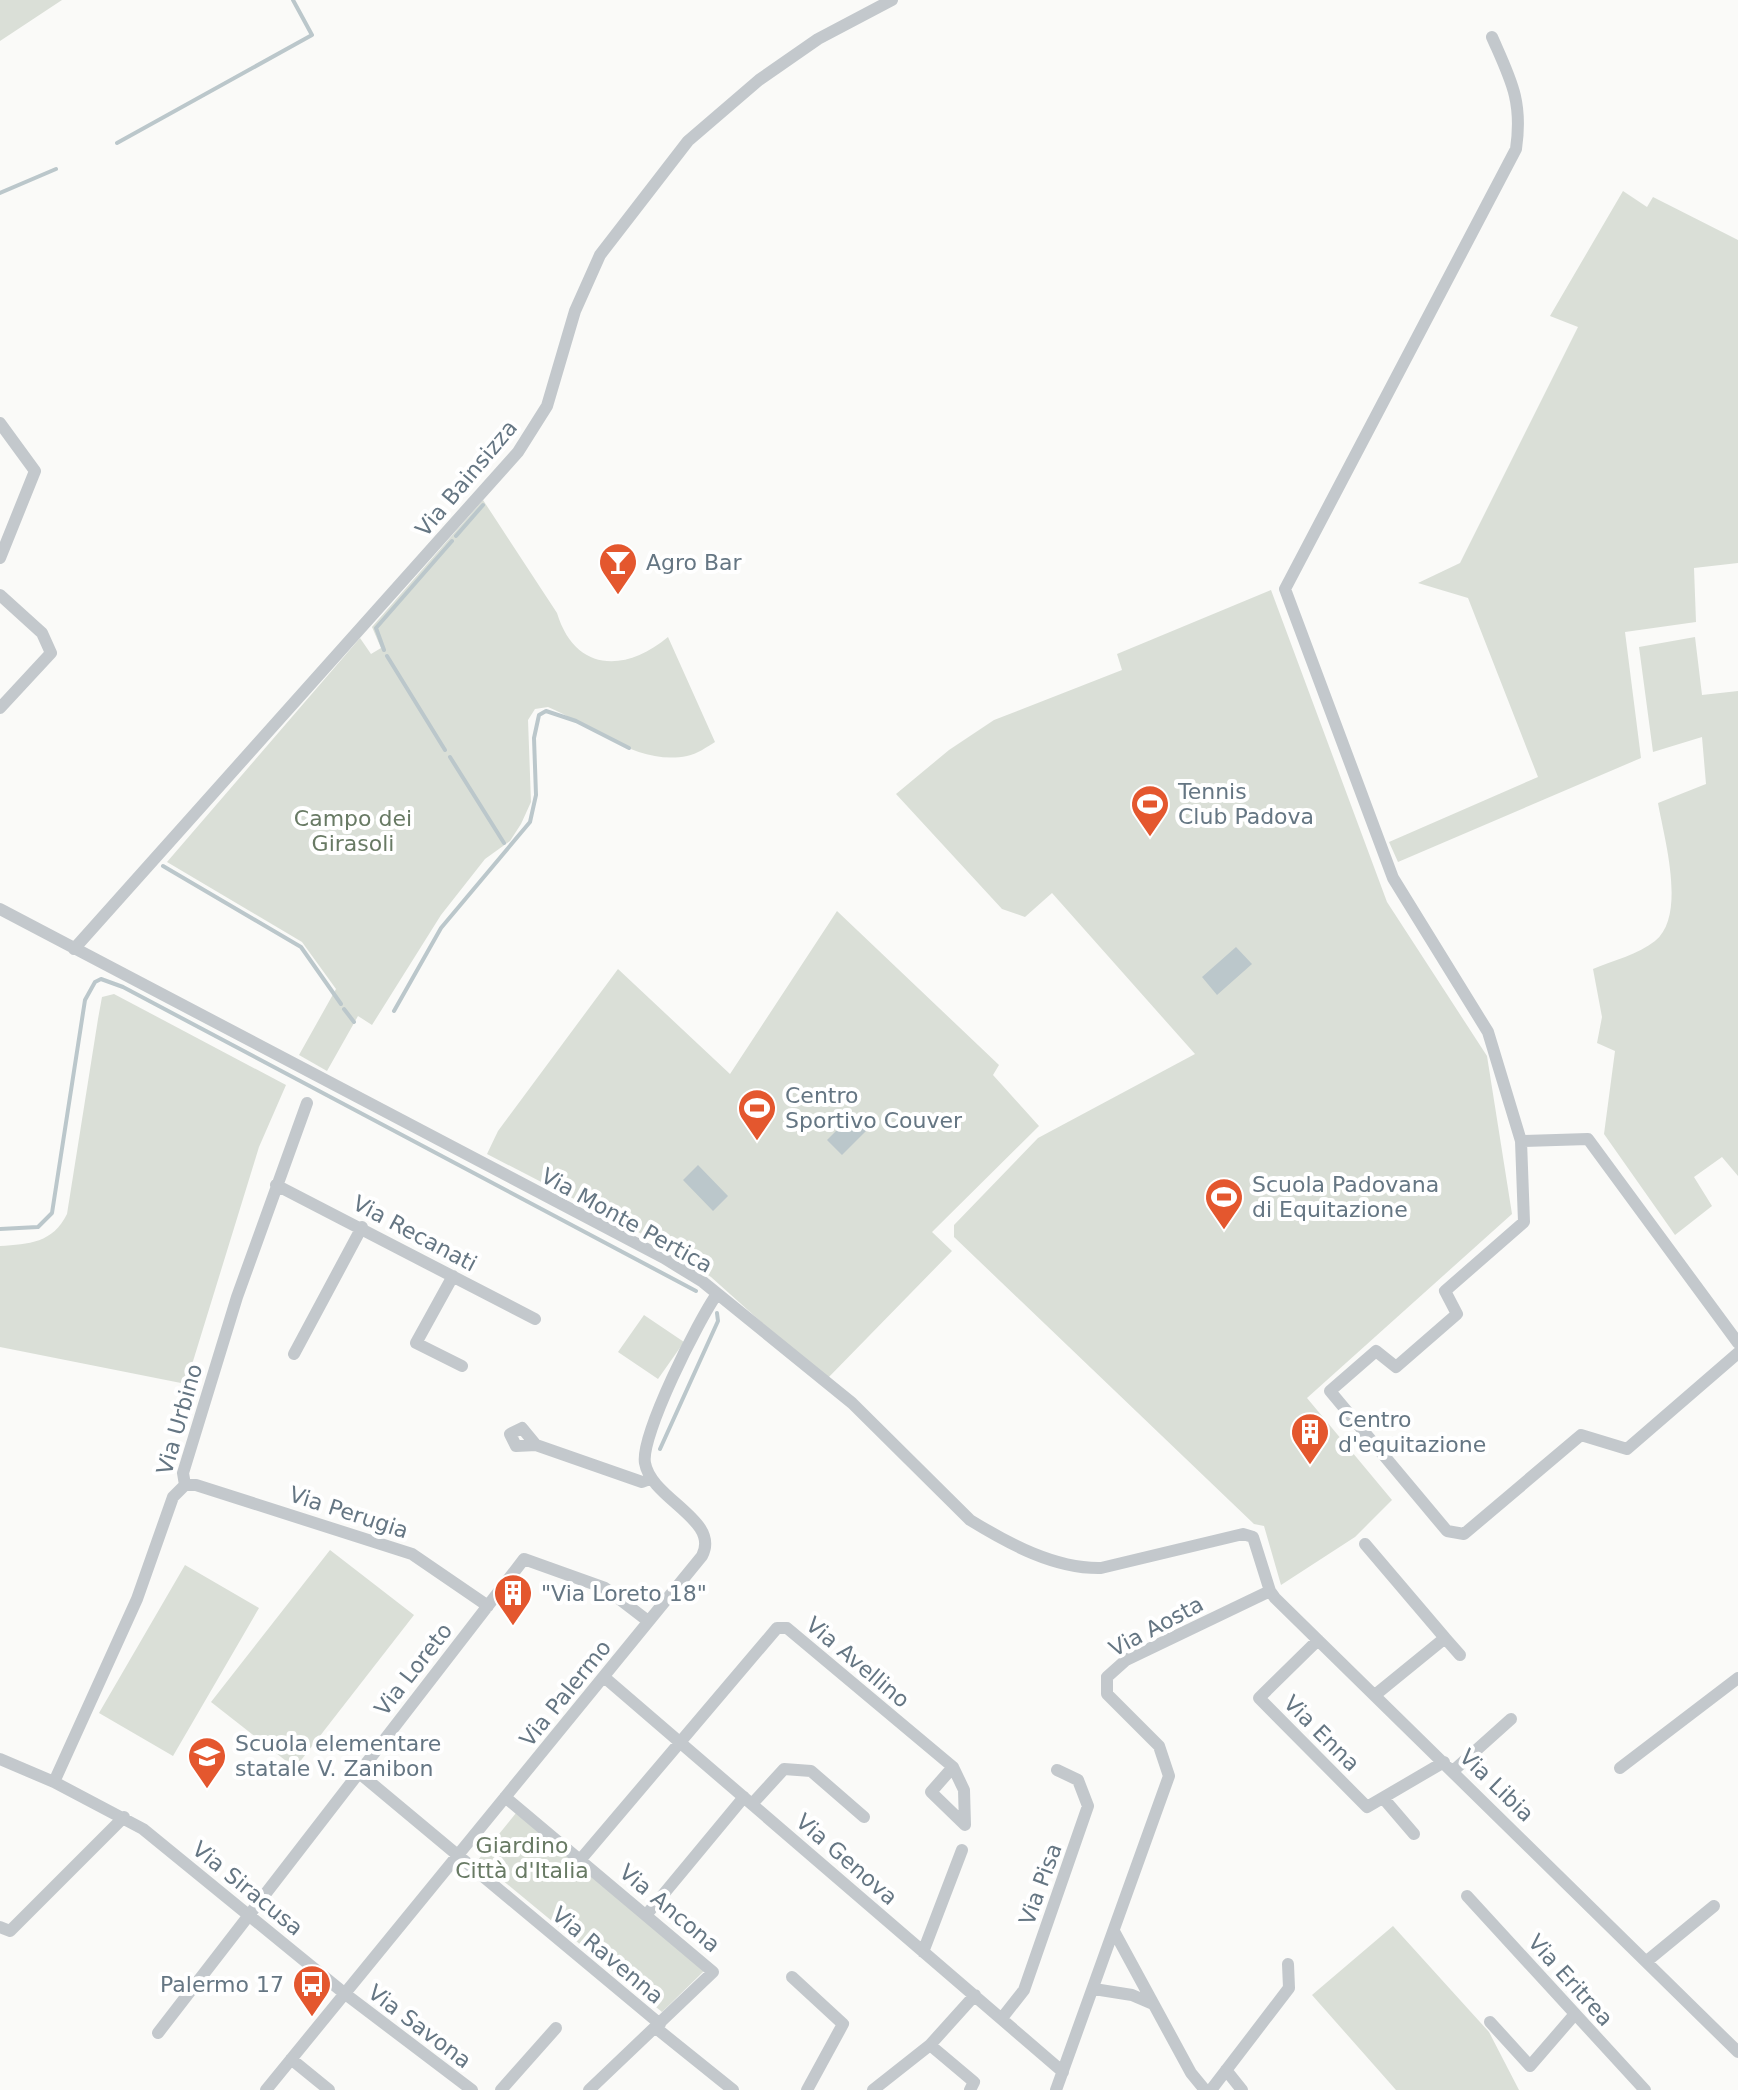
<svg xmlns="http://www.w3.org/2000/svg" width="1738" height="2090" font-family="'DejaVu Sans',sans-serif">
	<rect width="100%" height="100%" fill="#fafaf8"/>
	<path fill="#dadfd7" d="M0,0H62L0,41Z
		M1623,191L1647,207L1653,197L1738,240V563L1694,568L1696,622L1625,632L1641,758L1398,862L1389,842L1538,777L1468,598L1418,583L1460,563L1578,327L1550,316Z
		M483,500L557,613C575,672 625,673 668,637L715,742C707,747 697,754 687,756C637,766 591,725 548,707L535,709L528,720L531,802L521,824L510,841L485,859L441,915L372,1025L358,1016L327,1071L299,1055L336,989L302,942L167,862L360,638L371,654L381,648L372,627Z
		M1271,590L1387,902L1487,1056L1512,1214L1307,1398L1392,1500L1355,1537L1281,1585L1264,1526L1254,1524L954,1237V1225L1038,1138L1195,1054L1052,893L1025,917L1002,909L896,794L949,750L994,720L1122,670L1117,654Z
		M1695,637L1702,695L1738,691V1176L1722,1157L1694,1177L1712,1206L1675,1235L1604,1134L1615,1051L1597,1043L1602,1017L1593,969C1612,961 1639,954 1655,941C1687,915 1664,838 1658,803L1706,784L1702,737L1653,752L1639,647Z
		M837,911L999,1065L993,1075L1039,1126L932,1232L952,1251L826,1380L711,1277L661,1244L487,1154L498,1131L618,969L730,1074Z
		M114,994L286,1085L259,1147L186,1384L0,1347V1246C29,1244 53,1243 67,1214L98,1019L102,997Z
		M644,1315L684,1342L658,1379L618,1352Z
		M330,1550L414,1615L295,1768L211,1702Z
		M185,1565L259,1608L173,1756L99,1713Z
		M516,1813L704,1971L662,2012L478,1860Z
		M1393,1926L1489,2032L1519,2090H1396L1312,1995Z"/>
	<path fill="#bbc7cb" d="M1236,947L1252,964L1217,995L1202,977Z
		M853,1114L868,1129L842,1155L827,1140Z
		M698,1165L728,1196L713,1211L683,1180Z"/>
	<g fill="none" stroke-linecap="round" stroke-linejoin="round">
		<path stroke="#bbc7cb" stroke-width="4" d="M117,143L312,35L293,0
			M0,193L56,169
			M456,536L483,505
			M384,650L376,628L452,541
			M387,656L445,750
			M450,757L504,843
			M163,866L301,947L341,1004
			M344,1009L354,1022
			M394,1011L441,928L530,822L536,795L534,738L539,715L546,711L576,721L629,748
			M0,1229L38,1227L52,1213L85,1000L95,982L101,979L123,987L696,1291
			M660,1449L718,1321L717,1313"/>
		<path stroke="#c3c8cc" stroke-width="12" d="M1492,37C1511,80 1523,101 1516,149L1285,589L1393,878L1488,1032L1521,1141L1588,1139L1738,1343
			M0,423L35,471L0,558
			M0,595L42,633L51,653L0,708
			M0,909L664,1258L703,1282L852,1403L970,1520C1009,1544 1055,1569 1101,1568L1243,1534L1253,1537L1270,1591L1275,1598L1738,2052
			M74,949L518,452L547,406L575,311L600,255L688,141L759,80L818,39L892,0
			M1521,1141L1524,1222L1445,1291L1457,1314L1396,1367L1376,1351L1330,1391L1447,1531L1464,1534L1581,1435L1627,1449L1738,1353
			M276,1185L535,1319
			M453,1276L416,1343L462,1366
			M294,1354L362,1227
			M536,1445L522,1428L510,1434L516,1446L536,1445L642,1482L650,1479
			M185,1485L183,1473L237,1297L307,1103
			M185,1485H196L412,1554L488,1606
			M1365,1544L1445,1638L1375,1695
			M1445,1638L1460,1655
			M1318,1640L1259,1698L1367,1807L1444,1762
			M604,1677L1063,2072
			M0,1759L54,1782L143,1829L344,1993L472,2090
			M1620,1768L1738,1678
			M1453,1771L1511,1719
			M358,1772L660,2024
			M54,1782L137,1599L173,1497L185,1485
			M505,1797L713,1972L589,2090
			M1384,1799L1414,1834
			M752,1804L784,1769L811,1771L864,1817
			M581,1859L777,1628H787L953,1767L964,1790L965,1825L931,1792L953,1767
			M1467,1896L1645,2090
			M647,1914L744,1797
			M0,1927L10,1931L124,1817
			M1115,1933L1191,2073L1205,2090
			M923,1952L962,1850
			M1647,1961L1714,1906
			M792,1977L843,2024L807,2090
			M1094,1989L1132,1995L1153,2004
			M1002,2018L1024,1990L1088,1806L1078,1780L1057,1770
			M1490,2022L1530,2066L1575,2014
			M656,2028L733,2090
			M158,2033L524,1559L605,1588L648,1621
			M930,2045L974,2082L970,2090
			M291,2059L329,2090
			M1226,2070L1242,2090
			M266,2090L702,1556C721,1520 651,1499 645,1463C640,1436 699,1319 717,1294
			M501,2090L556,2028
			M873,2090L930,2045L975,1995
			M1056,2090L1169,1776L1159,1746L1107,1694V1677L1126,1660L1270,1591
			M1211,2090L1289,1988L1288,1964"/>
	</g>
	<defs>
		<g id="bar-pin" transform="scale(2)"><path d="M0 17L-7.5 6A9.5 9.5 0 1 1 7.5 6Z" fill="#e4572e" stroke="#fff"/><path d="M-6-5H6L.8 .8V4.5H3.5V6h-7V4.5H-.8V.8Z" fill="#fff"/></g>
		<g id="stadium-pin" transform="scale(2)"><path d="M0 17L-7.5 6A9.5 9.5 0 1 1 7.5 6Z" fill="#e4572e" stroke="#fff"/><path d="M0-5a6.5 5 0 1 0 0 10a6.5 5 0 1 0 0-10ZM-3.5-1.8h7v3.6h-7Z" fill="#fff"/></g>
		<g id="building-pin" transform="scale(2)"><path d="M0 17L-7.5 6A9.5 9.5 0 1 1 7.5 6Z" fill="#e4572e" stroke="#fff"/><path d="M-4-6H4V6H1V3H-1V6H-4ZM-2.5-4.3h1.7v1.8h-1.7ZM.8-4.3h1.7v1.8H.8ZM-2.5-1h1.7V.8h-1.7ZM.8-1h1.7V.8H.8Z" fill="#fff"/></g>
		<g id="school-pin" transform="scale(2)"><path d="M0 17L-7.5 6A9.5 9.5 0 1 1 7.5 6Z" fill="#e4572e" stroke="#fff"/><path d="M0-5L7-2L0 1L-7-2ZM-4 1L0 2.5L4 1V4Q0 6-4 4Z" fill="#fff"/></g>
		<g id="bus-pin" transform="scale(2)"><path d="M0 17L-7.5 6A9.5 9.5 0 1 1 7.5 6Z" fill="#e4572e" stroke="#fff"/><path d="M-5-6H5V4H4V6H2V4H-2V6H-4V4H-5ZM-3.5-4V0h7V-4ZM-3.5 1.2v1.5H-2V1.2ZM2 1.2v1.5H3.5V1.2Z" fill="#fff"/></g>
	</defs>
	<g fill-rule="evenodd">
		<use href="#bar-pin" x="618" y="562"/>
		<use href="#stadium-pin" x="1150" y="804"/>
		<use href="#stadium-pin" x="757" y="1108"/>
		<use href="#stadium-pin" x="1224" y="1197"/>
		<use href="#building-pin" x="1310" y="1432"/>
		<use href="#building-pin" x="513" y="1593"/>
		<use href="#school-pin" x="207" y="1756"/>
		<use href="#bus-pin" x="312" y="1984"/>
	</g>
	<g text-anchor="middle" stroke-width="8" stroke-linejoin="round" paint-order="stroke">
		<g font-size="22" fill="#657683" stroke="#fff">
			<text transform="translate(466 478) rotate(-50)" y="8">Via Bainsizza</text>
			<text transform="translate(627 1220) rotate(29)" y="8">Via Monte Pertica</text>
			<text transform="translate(415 1233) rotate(28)" y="8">Via Recanati</text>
			<text transform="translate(179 1419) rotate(-74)" y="8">Via Urbino</text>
			<text transform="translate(349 1512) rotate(18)" y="8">Via Perugia</text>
			<text transform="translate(1156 1626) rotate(-28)" y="8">Via Aosta</text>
			<text transform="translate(858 1662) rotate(40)" y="8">Via Avellino</text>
			<text transform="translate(413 1669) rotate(-52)" y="8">Via Loreto</text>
			<text transform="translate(565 1693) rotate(-51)" y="8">Via Palermo</text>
			<text transform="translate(1322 1733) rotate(45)" y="8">Via Enna</text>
			<text transform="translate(1497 1785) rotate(44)" y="8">Via Libia</text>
			<text transform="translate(847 1859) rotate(41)" y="8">Via Genova</text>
			<text transform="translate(1040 1884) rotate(-70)" y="8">Via Pisa</text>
			<text transform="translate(248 1888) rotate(39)" y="8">Via Siracusa</text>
			<text transform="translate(670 1908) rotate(40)" y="8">Via Ancona</text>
			<text transform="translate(608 1955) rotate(40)" y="8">Via Ravenna</text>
			<text transform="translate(1571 1980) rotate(48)" y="8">Via Eritrea</text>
			<text transform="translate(420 2026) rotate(37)" y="8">Via Savona</text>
		</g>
		<g font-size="22" fill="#657683" stroke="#fff" text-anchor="start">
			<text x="646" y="570">Agro Bar</text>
			<text x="1178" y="799">Tennis<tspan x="1178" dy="25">Club Padova</tspan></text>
			<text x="785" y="1103">Centro<tspan x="785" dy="25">Sportivo Couver</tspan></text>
			<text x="1252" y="1192">Scuola Padovana<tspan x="1252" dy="25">di Equitazione</tspan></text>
			<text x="1338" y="1427">Centro<tspan x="1338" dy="25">d'equitazione</tspan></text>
			<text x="541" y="1601">"Via Loreto 18"</text>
			<text x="235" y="1751">Scuola elementare<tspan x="235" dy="25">statale V. Zanibon</tspan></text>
			<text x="284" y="1992" text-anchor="end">Palermo 17</text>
		</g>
		<g font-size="22" fill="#687a64" stroke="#fff">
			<text x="353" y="826">Campo dei<tspan x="353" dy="25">Girasoli</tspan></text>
			<text x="522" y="1853">Giardino<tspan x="522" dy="25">Città d'Italia</tspan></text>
		</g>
	</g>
</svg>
